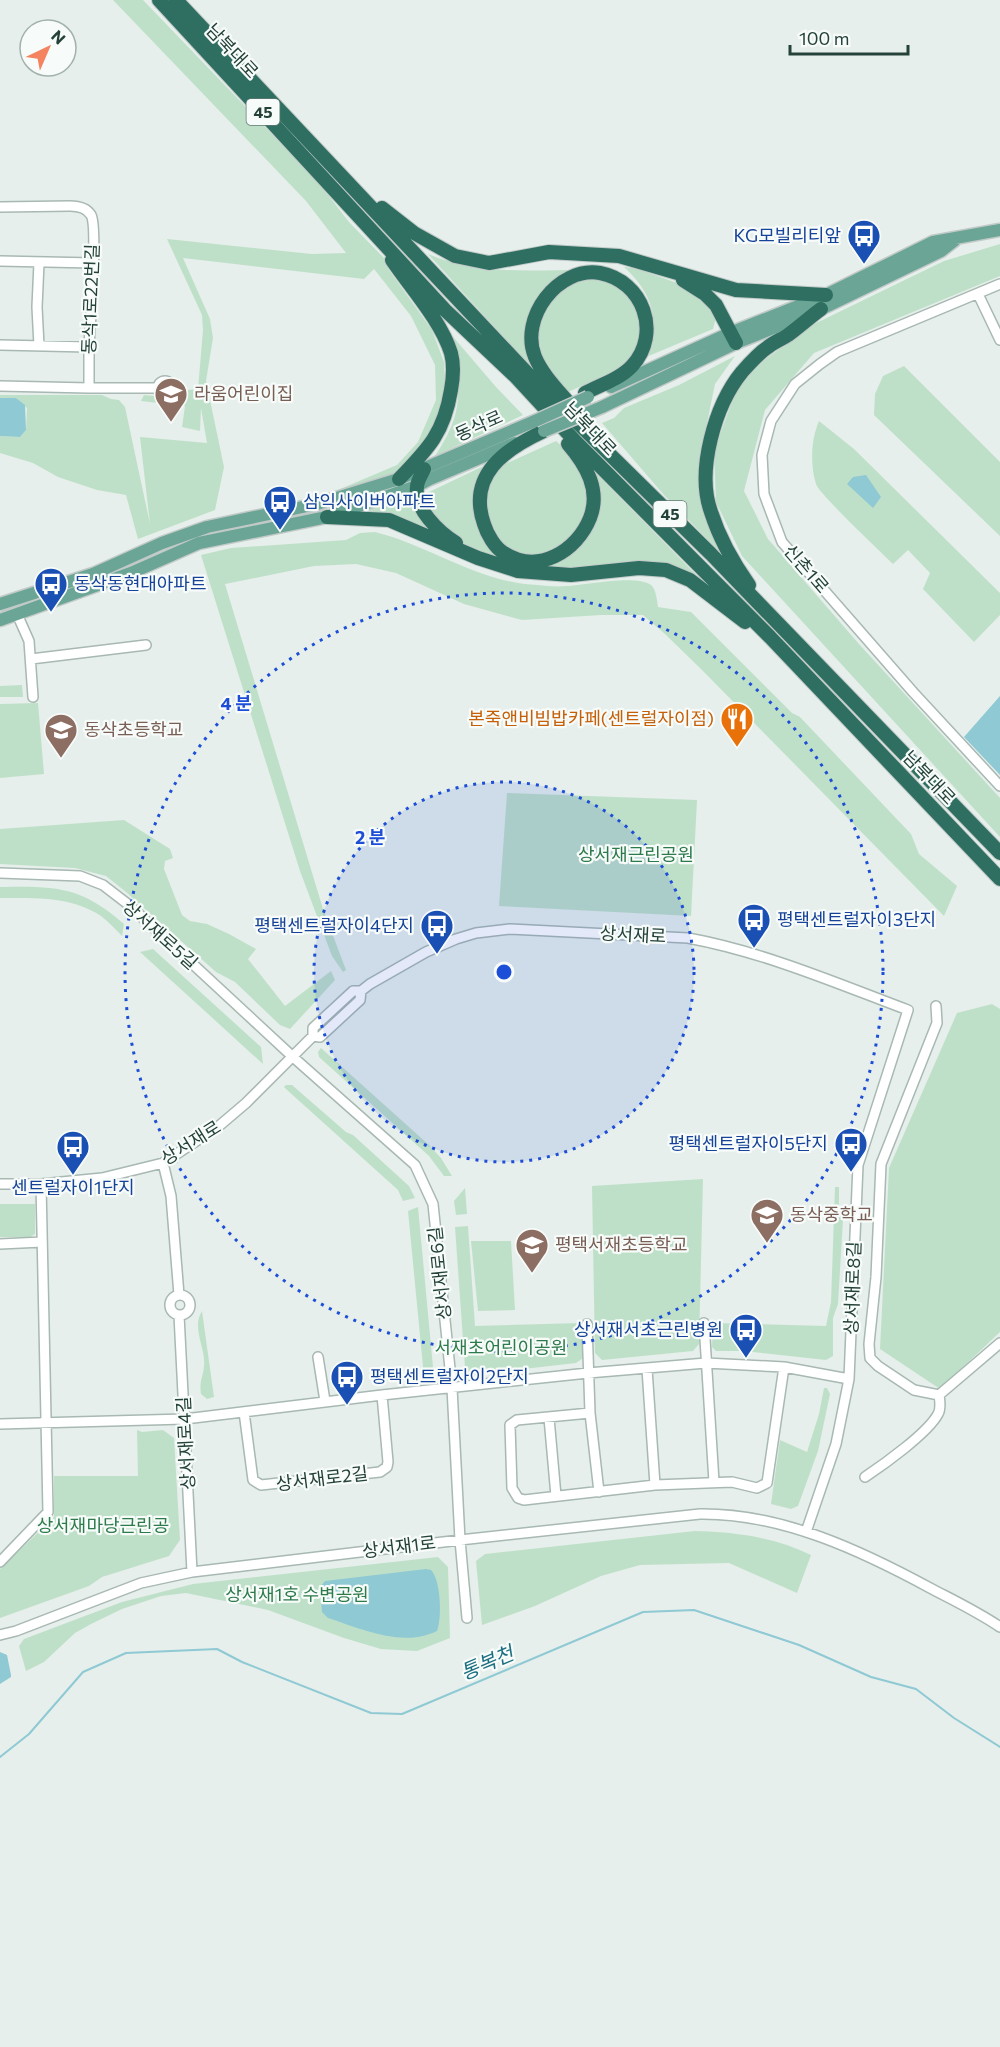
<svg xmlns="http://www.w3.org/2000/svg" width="1000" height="2047" font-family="Commissioner,'Noto Sans KR',sans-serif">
	<rect width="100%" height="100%" fill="#e6efeb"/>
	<path fill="#bfe0c8" d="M113,0H143L318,182L349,222L384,258L389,270L432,330L444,362L446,400L431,436L395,474L326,495L397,465L418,442L436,400L435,365L411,316L374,269L364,279L183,258L210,319L213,338L206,381L224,467L215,510L138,539L126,495L97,490L58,477L33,463L0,453V436L20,437L26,430L27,408L16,398H0V395H102L111,399L119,400L125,407L150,524L140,437L207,443L201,408L200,431L182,427L185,406L141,401L144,395L166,397L173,390V384L178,391L198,389L203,330L202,315L167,239L312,254L346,253L306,201Z
		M1000,244V276L814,353L765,410L744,491L768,539L859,644L1000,798V837L742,556L716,502L714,451L737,388L762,362L810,326L944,261Z
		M428,254C479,275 528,270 582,270L566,276L526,342L531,367Z
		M624,267L638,269L688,287L717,314L713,329L639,360C643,354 648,346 651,339C660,311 644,285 624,267Z
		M582,279L607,280L629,293L642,315L638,349L621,368L568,392L545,367L537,333L542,311L555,293Z
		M443,325L496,387L523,415L435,456C469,405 460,380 443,325Z
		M735,356L715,384L701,452V480L722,554L664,495L602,423L614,418L624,408L679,385Z
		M904,366L1000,462V536L874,415L875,394L883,376Z
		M819,421L854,449L1000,593V615L974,642L923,589L930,573L908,550L893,564C882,553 819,494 816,484C810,465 811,439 819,421Z
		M556,441L574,457L587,484L588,500L585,517L577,535L560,550L533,558L514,553L502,546L485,515L488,486L503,465Z
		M492,462C486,472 479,483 477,495C471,535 502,569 542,564C548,563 555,563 560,561C573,555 582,542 588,531C602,507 601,495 592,469L705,584C684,571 661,561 636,561C616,561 594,569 572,570C557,570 541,570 526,568C494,563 423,533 427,493Z
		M401,499L413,502L437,535L383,515L364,512Z
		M375,532C431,546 479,583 538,585C547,586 557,587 566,586C585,585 636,574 651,585C656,589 657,600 658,607L691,612L792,713L800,717L911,834L919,854L957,886L944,916L703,671L665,634L643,615H601L522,620L464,604L396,573L356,564L314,566L225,584L323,909L346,970L343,972L332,956L300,871L201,555L231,548L346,540L360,533Z
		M22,685L23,697H0V686Z
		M38,703L44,774L0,778V704Z
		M507,793L697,800L691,916L499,906Z
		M124,820L170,849L173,858L165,861L164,869L182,915L190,921L207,924L229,934L256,949L248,959L285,1006L331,971L335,980L290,1029L280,1025L235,982L216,972L126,892L106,876L75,868L0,864V829Z
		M0,887C55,886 81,886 124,924L122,936C115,929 109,922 101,916C71,896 35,898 0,898Z
		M153,949L261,1047L263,1064L140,952Z
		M992,1004L1000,1009V1332L940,1389L880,1349L889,1168L957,1013Z
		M321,1048L429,1145L441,1158L452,1176H444L429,1156L319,1057L318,1052Z
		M286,1085H292L346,1132L353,1135L409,1186L415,1198L403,1201L398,1190L286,1089L284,1087Z
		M703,1179L699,1344L693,1351L602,1360L595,1353L592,1186Z
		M835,1187H839V1209L843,1220L838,1304L833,1318V1356L826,1360L744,1351H716L712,1347L713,1323L826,1326L831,1302Z
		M465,1188L467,1214L456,1215L454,1201Z
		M0,1204H35V1234L30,1237H0Z
		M418,1207L433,1367L424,1377L408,1211Z
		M468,1226L475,1326L581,1323L583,1358L576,1363L471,1375L465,1368L455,1227Z
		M471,1241H511L515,1310L478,1311Z
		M202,1311L214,1397L207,1399L201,1394C199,1380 203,1378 204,1366C206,1348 191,1328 202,1311Z
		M824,1388H827L830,1394L818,1451L798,1506L791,1509L771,1504L780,1440L807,1452L819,1414Z
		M137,1430L142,1432L163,1430L174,1438L180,1540L169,1556L102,1577L89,1586L0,1618V1569L54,1517V1476H138Z
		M695,1531C734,1532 775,1537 811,1555L797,1593L729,1563L640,1565L601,1576L535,1606L482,1625L476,1561L485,1554Z
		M438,1557L448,1567L450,1638L417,1651L381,1649L344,1638L268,1610L186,1593L161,1596L122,1609L91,1624L75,1633L44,1662L26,1671L19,1646L24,1639L122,1602L193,1584Z"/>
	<path fill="#8ec9d4" d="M0,398H16L25,405L26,430L20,437L0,436Z
		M866,475L881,497L873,508L847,484L853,477Z
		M1000,696V775L964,737Z
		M426,1569L431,1570C441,1580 442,1618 437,1631C402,1648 362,1629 328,1618L322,1612L320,1587L325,1581Z
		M0,1652L7,1655L11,1675V1677L0,1684Z"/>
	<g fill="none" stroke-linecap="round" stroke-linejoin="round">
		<path stroke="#8ec9d4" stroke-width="2" d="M0,1757L29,1734L83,1672L126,1653L217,1649L242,1662L371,1713L402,1714L643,1612L694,1610L799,1645L871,1677L916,1689L954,1718L1000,1747"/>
		<g stroke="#a8b8b2" stroke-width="12">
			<path id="minor" d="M0,207L70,206C77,206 86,207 91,215C98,227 90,325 89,346C89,360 89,374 89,388L0,386
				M0,261L93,263
				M1000,284L837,352L820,364L795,384L771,421L762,455L764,494L782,542L913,692L1000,786
				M978,294L1000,340
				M0,345L89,347
				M39,346L37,307L39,263
				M158 388a7 7 0 1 1 14 0a7 7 0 1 1-14 0Z
				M89,388H158
				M17,614L29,641L33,697
				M31,659L146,645
				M0,873L80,876L103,885L129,905L293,1057L415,1165L433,1204L452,1388L460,1540L467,1618
				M936,1006L937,1023L881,1164L876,1277L869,1344L870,1358L878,1366L914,1390L939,1395L1000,1343
				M313,1036V1028L353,991H361L370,984L426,952L456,939L476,933L510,929L688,938C764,952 836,983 908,1010L858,1165L849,1379L836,1444L806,1532
				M163,1163L171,1196L179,1295
				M0,1184H41L102,1178L163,1163L219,1126L246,1103L313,1036L320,1037L360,1000L361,991
				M0,1244L42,1242
				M170 1305a10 10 0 1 1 20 0a10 10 0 1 1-20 0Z
				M179,1315L192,1572
				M704,1323L714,1482
				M587,1324L590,1413L599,1492
				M318,1357L325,1401
				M647,1369L655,1485
				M244,1412L253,1480L261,1485L380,1472L387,1467L388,1462L382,1395
				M590,1413L517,1420L510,1425L512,1488L518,1498L524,1500L655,1485L732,1482L757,1488L767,1483L784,1367
				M549,1418L556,1496
				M0,1424L185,1419L382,1395L588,1373L706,1363L784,1367L849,1379
				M865,1477C883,1465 928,1433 938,1414C941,1409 940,1401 939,1395
				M0,1562L48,1512L41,1184
				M0,1635L16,1631L141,1583L192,1572L460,1540L700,1514C782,1513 862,1551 932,1589C955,1601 978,1612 1000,1627"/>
		</g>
		<g stroke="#c2cac8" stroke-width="15">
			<path id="major" d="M611,387L730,333L826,295L933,242L1000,230
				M602,407L736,343L821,309L941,251L955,240
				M0,604L93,574L162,543L207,527L317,504L399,479L535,421
				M0,620L131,573L199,543L327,517L417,486L430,479L515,443"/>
		</g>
		<g stroke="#c2cac8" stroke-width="16">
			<path id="highway" d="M159,0L445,310L516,377L576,442L770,637L1000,879
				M176,0L528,374L711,554L1000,853
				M382,208L414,233L455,256L489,263L549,252L619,256L736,290L826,295
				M392,260C411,288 441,321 451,353C454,364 453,379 451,390C444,433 428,449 399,479
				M683,280L705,294L716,305L736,343
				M573,408C560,392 543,376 535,357C519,318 558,266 600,273C643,281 662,333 632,366C620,379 600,385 585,393
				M544,431C505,449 467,475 484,524C487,534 495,548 504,553C538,575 577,551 590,518C601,490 586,465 568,444
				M424,469C422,474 417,481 417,487C414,509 439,532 456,543
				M327,517L389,520L478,558L518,571L571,575L639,568L666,570L690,580L745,622
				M749,585C734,564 719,537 711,512C696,471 715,405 742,372C749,364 759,353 768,347C774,342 782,339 788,335C799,327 810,317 821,309"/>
		</g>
		<use href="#minor" stroke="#fff" stroke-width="9"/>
		<use href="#major" stroke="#6aa596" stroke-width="12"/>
		<use href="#highway" stroke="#2f6f62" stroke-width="14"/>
		<g stroke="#c2cac8" stroke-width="15" stroke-linecap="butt">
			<path id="major-bridge" d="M535,421L588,397
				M544,431L602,407"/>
		</g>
		<use href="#major-bridge" stroke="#6aa596" stroke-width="12"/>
	</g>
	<circle cx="504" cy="972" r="190" fill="#1d4ed8" fill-opacity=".12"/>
	<g fill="none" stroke="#1d4ed8" stroke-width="3" stroke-dasharray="3 6">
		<circle cx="504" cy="972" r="190"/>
		<circle cx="504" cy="972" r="379"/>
	</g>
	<defs>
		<g id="bus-pin" transform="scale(1.725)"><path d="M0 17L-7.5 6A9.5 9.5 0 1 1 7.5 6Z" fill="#1a4fb4" stroke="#f7fbf9"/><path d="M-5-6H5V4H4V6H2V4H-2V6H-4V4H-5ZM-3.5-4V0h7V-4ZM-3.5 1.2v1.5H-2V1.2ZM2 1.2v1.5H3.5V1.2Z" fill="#fff"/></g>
		<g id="school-pin" transform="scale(1.725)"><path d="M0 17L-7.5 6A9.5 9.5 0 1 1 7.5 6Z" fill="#8d6e63" stroke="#f7fbf9"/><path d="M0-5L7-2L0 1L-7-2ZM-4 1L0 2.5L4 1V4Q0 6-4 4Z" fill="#fff"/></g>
		<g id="restaurant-pin" transform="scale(1.725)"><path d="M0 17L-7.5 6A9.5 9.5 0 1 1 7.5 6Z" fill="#e8710a" stroke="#f7fbf9"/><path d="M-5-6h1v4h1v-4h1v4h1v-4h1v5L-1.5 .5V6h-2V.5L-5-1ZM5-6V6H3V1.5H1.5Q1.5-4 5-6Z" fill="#fff"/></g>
	</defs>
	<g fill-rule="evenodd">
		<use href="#bus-pin" x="864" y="236"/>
		<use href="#school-pin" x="171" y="394"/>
		<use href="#bus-pin" x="280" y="502"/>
		<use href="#bus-pin" x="51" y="584"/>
		<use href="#restaurant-pin" x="737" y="719"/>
		<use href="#school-pin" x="61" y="730"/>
		<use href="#bus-pin" x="754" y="920"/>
		<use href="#bus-pin" x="437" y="926"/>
		<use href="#bus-pin" x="851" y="1144"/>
		<use href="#bus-pin" x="73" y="1147"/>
		<use href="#school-pin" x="767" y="1215"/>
		<use href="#school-pin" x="532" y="1245"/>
		<use href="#bus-pin" x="746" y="1330"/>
		<use href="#bus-pin" x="347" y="1377"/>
	</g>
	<g text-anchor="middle" stroke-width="4.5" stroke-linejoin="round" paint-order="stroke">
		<g fill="#f7fbf9" stroke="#637a73" stroke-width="1.5">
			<rect x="246.5" y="99" width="33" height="26" rx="4.5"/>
			<rect x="653.5" y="501" width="33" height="26" rx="4.5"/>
		</g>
		<g font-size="16" font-weight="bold" fill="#24423a">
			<text x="263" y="118">45</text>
			<text x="670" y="520">45</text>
		</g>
		<g font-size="18" fill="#24423a" stroke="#f7fbf9">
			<text transform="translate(232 51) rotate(47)" y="6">남북대로</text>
			<text transform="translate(91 299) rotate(-88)" y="6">동삭1로22번길</text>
			<text transform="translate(479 426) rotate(-24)" y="6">동삭로</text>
			<text transform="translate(590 429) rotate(46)" y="6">남북대로</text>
			<text transform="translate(806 569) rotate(49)" y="6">신촌1로</text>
			<text transform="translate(929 778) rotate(46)" y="6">남북대로</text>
			<text transform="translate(160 935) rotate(42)" y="6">상서재로5길</text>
			<text transform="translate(633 935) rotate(3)" y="6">상서재로</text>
			<text transform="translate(191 1143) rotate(-32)" y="6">상서재로</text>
			<text transform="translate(440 1273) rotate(-96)" y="6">상서재로6길</text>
			<text transform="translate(853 1288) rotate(-88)" y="6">상서재로8길</text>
			<text transform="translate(186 1443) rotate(-93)" y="6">상서재로4길</text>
			<text transform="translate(322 1479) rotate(-7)" y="6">상서재로2길</text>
			<text transform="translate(399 1547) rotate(-7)" y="6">상서재1로</text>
		</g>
		<g font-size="18" fill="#164399" stroke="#f7fbf9" text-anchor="end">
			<text x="841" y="242">KG모빌리티앞</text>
			<text x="303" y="508" text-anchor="start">삼익사이버아파트</text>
			<text x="74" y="590" text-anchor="start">동삭동현대아파트</text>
			<text x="777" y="926" text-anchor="start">평택센트럴자이3단지</text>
			<text x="414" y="932">평택센트럴자이4단지</text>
			<text x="828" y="1150">평택센트럴자이5단지</text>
			<text x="73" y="1194" text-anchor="middle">센트럴자이1단지</text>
			<text x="723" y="1336">상서재서초근린병원</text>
			<text x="370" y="1383" text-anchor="start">평택센트럴자이2단지</text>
		</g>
		<g font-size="18" fill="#785e54" stroke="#f7fbf9" text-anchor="start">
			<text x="194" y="400">라움어린이집</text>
			<text x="84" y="736">동삭초등학교</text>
			<text x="790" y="1221">동삭중학교</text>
			<text x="555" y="1251">평택서재초등학교</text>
		</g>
		<g font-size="18" fill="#c56008" stroke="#f7fbf9" text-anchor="end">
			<text x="714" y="725">본죽앤비빔밥카페(센트럴자이점)</text>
		</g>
		<g font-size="18" fill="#2d7a4b" stroke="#f7fbf9">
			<text x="636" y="861">상서재근린공원</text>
			<text x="501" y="1354">서재초어린이공원</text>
			<text x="103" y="1532">상서재마당근린공</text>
			<text x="297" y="1601">상서재1호 수변공원</text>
		</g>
		<g font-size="20" font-style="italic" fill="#1c6f80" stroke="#f7fbf9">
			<text transform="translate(487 1663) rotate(-23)" y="7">통복천</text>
		</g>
	</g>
	<circle cx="504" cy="972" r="9" fill="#1d4ed8" stroke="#f7fbf9" stroke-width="3"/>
	<g font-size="18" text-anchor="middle" font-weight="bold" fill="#1d4ed8" stroke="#f7fbf9" stroke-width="4.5" stroke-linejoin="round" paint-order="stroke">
		<text x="236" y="710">4 분</text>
		<text x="370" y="844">2 분</text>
	</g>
	<g transform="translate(48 48) rotate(44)"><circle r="28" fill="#f7fbf9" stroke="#a3b1ad" stroke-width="1.5"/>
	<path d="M0-4.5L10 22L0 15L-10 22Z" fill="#f4845f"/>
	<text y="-9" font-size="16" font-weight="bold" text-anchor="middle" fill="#24423a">N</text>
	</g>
	<path d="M790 45v9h118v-9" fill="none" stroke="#24423a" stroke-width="3"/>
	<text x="799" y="45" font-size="18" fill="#24423a" stroke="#f7fbf9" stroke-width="4.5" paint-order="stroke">100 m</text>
</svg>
